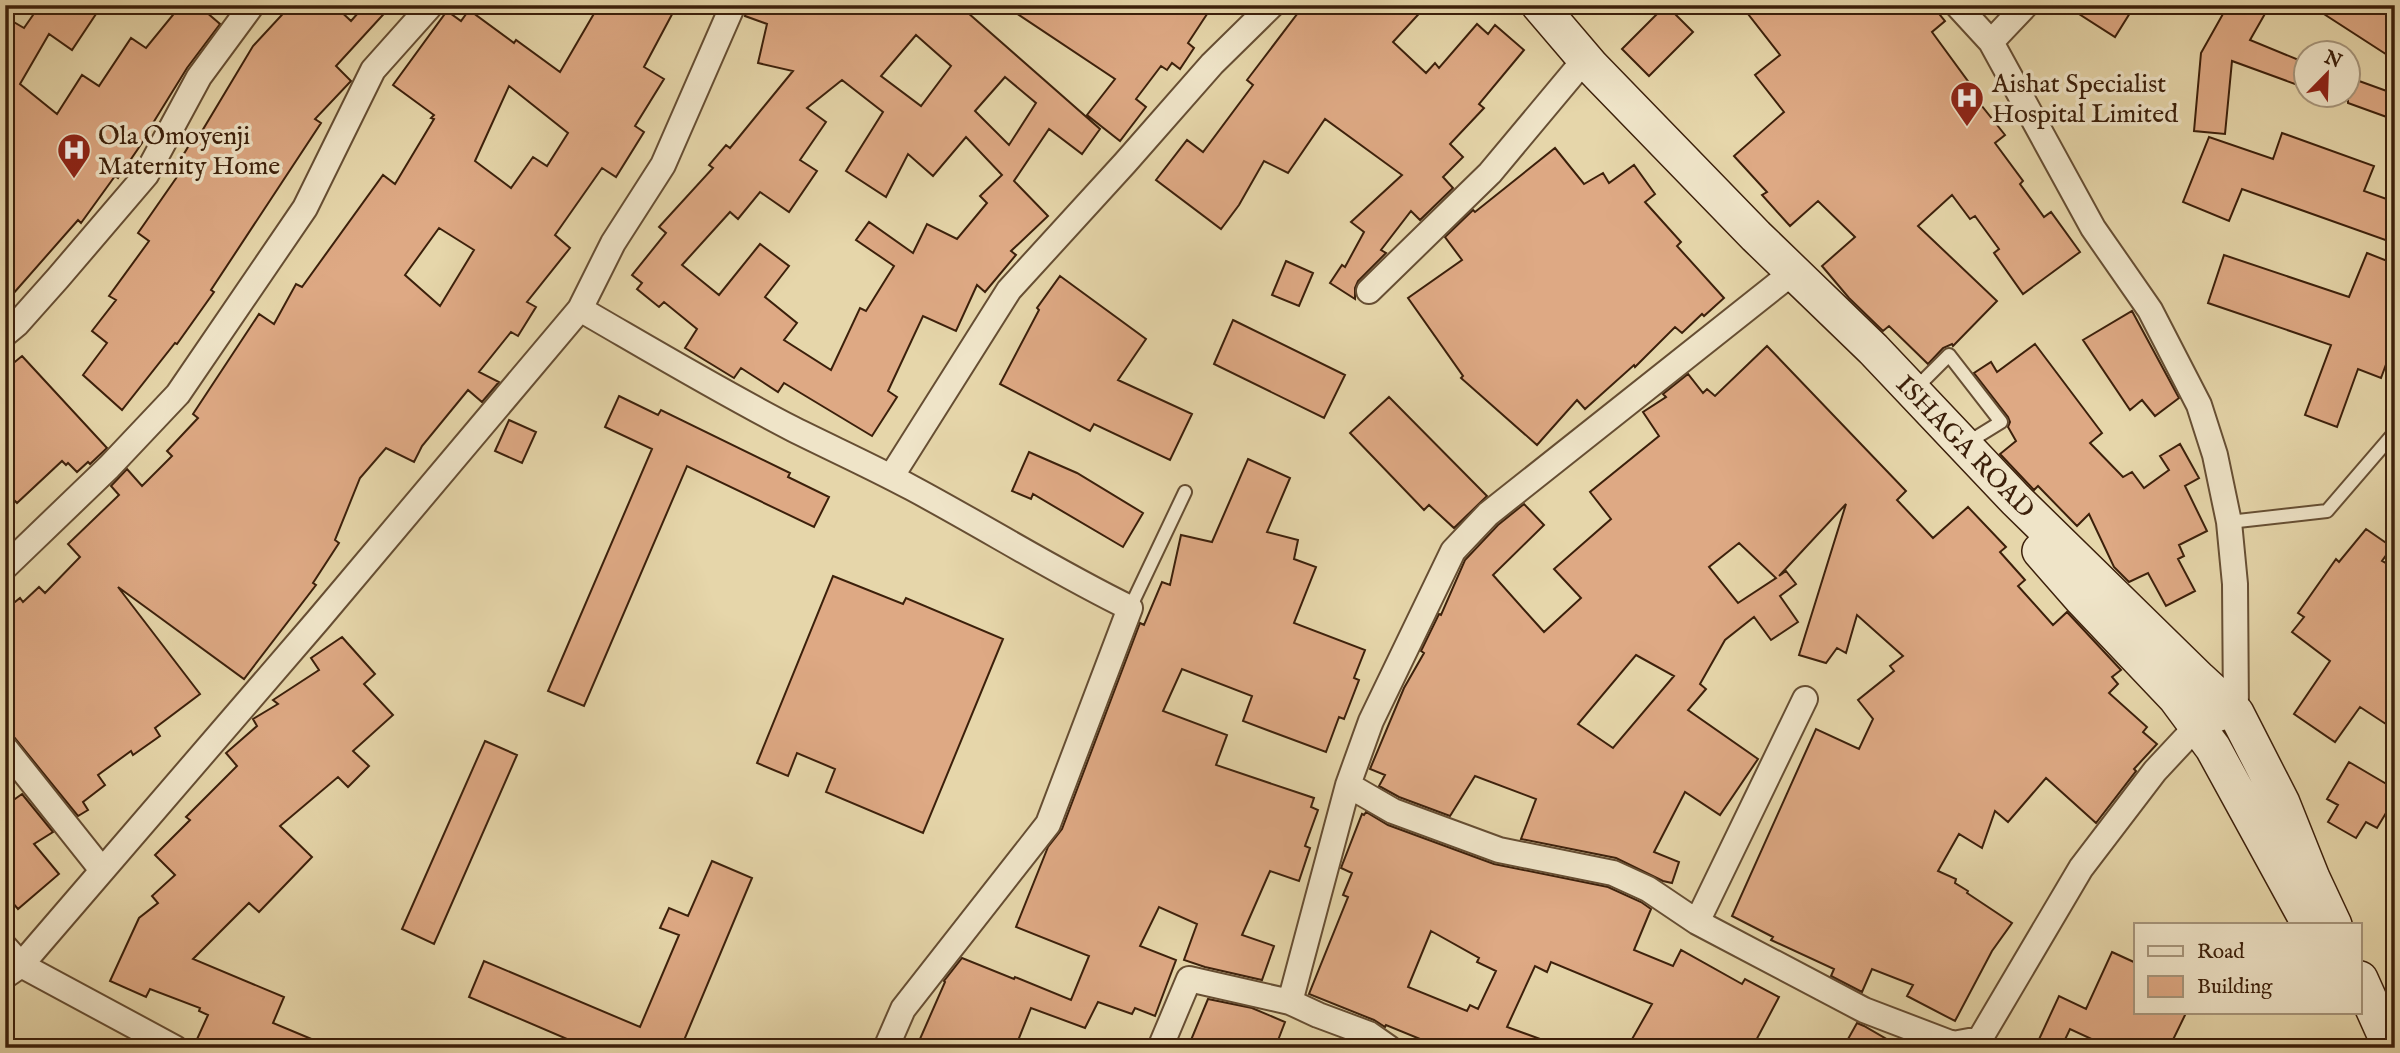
<svg xmlns="http://www.w3.org/2000/svg" width="2400" height="1053" font-family="'IM FELL English',serif">
	<rect width="100%" height="100%" fill="#e6d6aa"/>
	<filter id="stains"><feTurbulence type="fractalNoise" baseFrequency=".00286" numOctaves="4"/><feColorMatrix values="0 0 0 0 .2 0 0 0 0 .09 0 0 0 0 .02 0 0 0 .5 -.17"/></filter>
	<radialGradient id="worn" r=".72"><stop offset=".6" stop-color="#630" stop-opacity="0"/><stop offset="1" stop-color="#630" stop-opacity=".3"/></radialGradient>
	<path fill="#dea984" stroke="#3c200b" stroke-width="2" fill-rule="evenodd" d="M40,5H102L72,50L49,34L20,84L57,114L82,75L99,86L131,38L146,48L181,5H198L220,24L187,68L153,123L155,124L118,178L115,176L81,223L78,220L5,303V17L24,28Z
		M291,5H334L351,21L365,5H392L336,66L351,81L315,119L321,123L211,290L214,292L177,344L175,343L122,410L83,375L107,343L92,331L116,300L109,296L149,241L138,233L179,174L174,170L196,134L199,136L253,46Z
		M599,5H677L644,67L664,79L635,126L644,132L616,177L602,168L555,235L570,248L527,302L536,307L518,336L511,332L479,372L499,382L482,402L468,390L422,446L414,462L386,448L360,478L335,540L339,543L313,583L316,585L244,679L118,587L200,694L155,728L160,736L133,755L131,751L98,775L105,785L83,802L88,810L78,816L5,726V610L20,598L23,602L39,587L45,593L80,557L68,544L119,495L111,486L127,469L142,486L172,456L167,451L198,418L193,414L259,314L274,324L296,284L302,287L383,175L395,184L434,119L431,118L434,115L393,85L447,11L461,21L469,10L514,43L516,40L560,72ZM509,86L568,133L547,166L533,157L511,188L475,161ZM439,228L474,250L440,306L405,275Z
		M748,5H959L1100,129L1082,154L1049,129L1014,181L1048,216L1011,251L1016,255L985,292L977,285L956,331L923,316L888,391L897,397L872,436L784,383L778,392L741,368L734,378L685,348L697,329L664,302L659,307L637,289L642,283L632,275L666,233L659,227L713,168L709,165L726,145L730,148L793,71L758,63L767,24L745,16ZM916,35L951,66L921,106L881,76ZM1005,77L1036,103L1009,145L975,111ZM842,80L883,112L846,171L886,197L908,154L933,176L966,137L1002,175L980,196L987,203L957,239L927,224L913,253L869,222L856,240L894,266L866,311L860,308L831,370L784,340L797,323L765,297L789,266L760,244L719,295L682,265L730,212L738,219L760,192L789,212L817,171L800,160L826,122L807,108Z
		M1004,5H1213L1188,43L1194,48L1180,69L1172,63L1167,70L1161,66L1136,99L1146,107L1120,141L1087,115L1115,79Z
		M1304,5H1427L1393,42L1426,73L1435,63L1439,68L1477,24L1488,34L1495,25L1524,50L1479,104L1484,108L1450,144L1463,157L1443,177L1453,188L1420,220L1411,211L1381,250L1386,253L1358,281L1355,288V299L1330,283L1342,265L1345,267L1364,232L1351,222L1402,175L1325,119L1288,173L1264,161L1239,205L1221,229L1156,180L1187,140L1203,152L1253,85L1247,80Z
		M1666,5L1693,32L1649,76L1622,49Z
		M1741,5H1932L1945,21L1932,32L1970,84L1966,86L2005,135L1995,143L2023,181L2020,184L2044,217L2051,212L2080,252L2023,294L1994,253L1999,249L1975,216L1970,219L1952,195L1918,226L1997,301L1953,346L1952,344L1943,348L1928,364L1889,326L1883,331L1849,298L1822,266L1855,237L1818,201L1790,226L1762,195L1767,192L1734,156L1784,112L1755,75L1780,55Z
		M2065,5H2135L2115,37Z
		M2228,5H2270L2250,40L2306,63V88L2232,61L2225,134L2194,131L2201,53Z
		M2310,5H2395V60Z
		M2348,77L2395,94V120L2348,103Z
		M2282,133L2374,166L2364,191L2395,202V231L2391,242L2242,189L2229,221L2183,202L2209,137L2273,159Z
		M1555,148L1584,184L1603,173L1609,183L1634,165L1655,194L1645,202L1681,242L1677,246L1724,298L1704,316L1702,314L1682,333L1675,327L1635,367L1634,365L1585,409L1577,400L1537,445L1461,378L1463,376L1408,298L1462,260L1445,237L1473,210L1475,212Z
		M2367,253L2395,264V340L2381,378L2358,369L2337,427L2305,415L2331,345L2208,303L2224,255L2349,297Z
		M1286,261L1313,273L1299,306L1272,295Z
		M1060,276L1146,339L1118,380L1192,414L1170,460L1094,424L1090,431L1000,384L1039,310L1037,308Z
		M2132,311L2179,398L2155,416L2142,400L2130,410L2083,340Z
		M1233,320L1345,375L1324,418L1214,364Z
		M2035,344L2102,433L2090,443L2123,477L2132,472L2144,488L2169,470L2160,456L2180,444L2199,478L2185,486L2207,531L2179,545L2184,556L2178,559L2195,591L2166,606L2148,573L2129,582L2114,567L2089,514L2077,526L2038,486L2034,490L2000,454L2016,441L2008,427L2010,422L2008,417L1974,373L1991,362L1997,372Z
		M1767,346L1906,491L1897,500L1933,538L1968,507L2006,547L2000,552L2025,580L2018,586L2053,625L2067,612L2121,670L2112,677L2118,684L2109,693L2147,727L2143,732L2157,744L2134,769L2136,771L2096,823L2046,778L2008,822L1995,811L1982,848L1959,834L1938,871L1956,879L1955,883L1968,891L1967,893L2012,923L1992,951L1955,1021L1907,996L1913,985L1872,969L1862,992L1831,976L1834,969L1771,940L1773,937L1732,916L1816,729L1859,749L1873,719L1858,700L1894,671L1890,666L1903,656L1857,615L1846,653L1837,648L1826,663L1799,655L1846,504L1779,576L1786,571L1796,584L1780,596L1798,622L1771,640L1754,617L1725,640L1700,684L1706,689L1688,710L1758,759L1720,815L1685,792L1654,852L1679,862L1672,883L1663,881L1616,858L1521,839L1536,799L1475,776L1450,816L1399,797L1379,786L1385,775L1370,769L1404,688L1424,653L1421,651L1439,614L1441,615L1465,560L1498,525L1524,504L1544,525L1493,575L1544,632L1581,598L1554,569L1611,519L1590,492L1659,436L1643,412L1666,397L1663,394L1688,374L1703,393L1707,389L1715,396ZM1739,543L1776,578L1738,603L1709,567ZM1636,655L1674,676L1613,748L1578,724Z
		M22,356L107,448L90,464L88,462L77,472L68,463L66,465L62,461L17,503L5,491V370Z
		M619,396L658,415L661,410L790,473L788,477L829,497L814,527L687,466L584,706L548,691L652,449L605,427Z
		M1389,397L1487,496L1454,528L1429,505L1424,510L1350,433Z
		M509,420L536,432L522,463L495,451Z
		M1029,452L1077,473L1143,513L1123,547L1033,494L1031,499L1012,491Z
		M1248,459L1290,478L1267,532L1298,540L1294,559L1316,567L1294,623L1365,650L1354,678L1359,680L1344,719L1339,717L1326,752L1243,721L1252,696L1182,669L1163,711L1227,735L1216,765L1314,798L1311,807L1318,810L1305,846L1310,848L1299,881L1270,871L1242,935L1274,946L1262,980L1205,967L1184,960L1197,924L1159,907L1140,946L1176,960L1155,1016L1135,1008L1132,1014L1098,1002L1085,1028L1031,1008L1015,1048H916L945,982L944,981L962,958L1014,979L1015,977L1071,1000L1089,956L1016,927L1048,847L1062,829L1140,623L1144,625L1162,582L1170,585L1181,535L1212,542Z
		M2366,529L2392,547L2382,561L2395,568V730L2360,707L2335,742L2294,714L2330,661L2292,632L2304,617L2298,613L2336,559L2339,562Z
		M833,576L903,604L906,598L1003,639L923,833L826,792L835,769L797,753L788,776L757,763Z
		M342,637L375,674L364,684L393,715L353,751L369,766L348,787L338,777L280,826L312,857L259,912L249,903L193,959L284,997L273,1023L333,1048H193L208,1015L199,1011L200,1008L150,989L146,997L110,981L139,918L158,903L152,896L175,875L155,855L190,820L186,817L237,766L226,753L257,726L253,719L278,704L273,700L319,670L311,658Z
		M485,741L517,755L434,944L402,929Z
		M2349,762L2395,789V798L2377,828L2366,822L2356,838L2328,822L2338,805L2327,799Z
		M22,794L53,832L34,844L59,874L18,909L5,894V806Z
		M1366,812L1388,825L1494,864L1608,887L1641,902L1651,909L1634,950L1673,966L1681,950L1742,984L1745,979L1779,997L1752,1048H1627L1652,1004L1551,962L1547,972L1535,966L1507,1027L1557,1045L1556,1048H1442L1386,1025L1385,1027L1374,1020L1309,994L1348,897L1343,895L1352,873L1341,868L1362,814L1364,815ZM1431,931L1479,958L1477,962L1496,971L1478,1009L1470,1005L1467,1011L1408,987Z
		M712,861L752,878L682,1045L688,1048H588L469,997L484,961L640,1027L679,935L660,928L669,908L688,916Z
		M2112,952L2136,963V1013H2186L2169,1048H2111L2070,1029L2061,1048H2035L2059,996L2086,1009Z
		M1208,999L1252,1008L1285,1022L1275,1048H1210L1191,1040Z
		M1857,1023L1864,1026L1902,1048H1843Z"/>
	<g fill="none" stroke-linecap="round" stroke-linejoin="round">
		<g stroke="#664e33" stroke-width="16">
			<path id="service" d="M1914,390L1949,355L2001,422L1967,443
				M2229,522L2327,511L2395,432
				M1130,608L1185,492"/>
		</g>
		<g stroke="#664e33" stroke-width="28">
			<path id="minor" d="M1991,42L2026,5
				M1369,291L1490,173L1576,70
				M580,309C651,350 721,392 793,429C833,449 873,467 912,488C985,527 1056,572 1130,608L1048,824L903,1009L886,1048
				M5,334L17,324L58,278L146,175L199,77L252,5
				M891,477L1009,290L1125,163L1212,64L1272,5
				M5,567L109,467L178,394L305,208L373,70L431,5
				M5,748L102,870
				M1348,785L1393,811L1499,850L1613,873L1648,889L1697,922L1864,1010L1953,1044L1980,1039L2081,868L2155,771L2197,726L2236,713L2235,584L2229,522L2215,455L2199,405L2150,310L2093,228L1991,42L1957,5
				M1697,922L1805,699
				M5,947L21,965L175,1048
				M5,976L21,965L318,620L580,309L613,243L663,165L733,5
				M1290,1002L1348,785L1371,721L1453,551L1488,514L1783,280
				M1160,1048L1189,979L1290,1002L1318,1015L1369,1034L1389,1048"/>
		</g>
		<g stroke="#3c200b" stroke-width="38">
			<path id="secondary" d="M1539,5L1592,67L1756,236L1873,349L2016,500L2199,679L2236,713L2282,803L2312,878L2334,925
				M2040,551L2082,599L2176,698L2213,748L2304,914
				M2360,979L2391,1048"/>
		</g>
		<use href="#service" stroke="#efe4c8" stroke-width="12"/>
		<use href="#minor" stroke="#efe4c8" stroke-width="24"/>
		<use href="#secondary" stroke="#efe4c8" stroke-width="35"/>
	</g>
	<defs>
		<g id="hospital-pin" transform="scale(1.75)"><path d="M0 17L-7.5 6A9.5 9.5 0 1 1 7.5 6Z" fill="#8f2418" stroke="#efe4c8"/><path d="M-5-5h3v3.5h4V-5h3V5h-3V1.5h-4V5h-3Z" fill="#fff"/></g>
	</defs>
	<g fill-rule="evenodd">
		<use href="#hospital-pin" x="1967" y="98"/>
		<use href="#hospital-pin" x="74" y="150"/>
	</g>
	<g text-anchor="middle" stroke-width="7" stroke-linejoin="round" paint-order="stroke">
		<g font-size="26" fill="#3c200b" stroke="#efe4c8" text-anchor="start">
			<text x="1992" y="92">Aishat Specialist<tspan x="1992" dy="30">Hospital Limited</tspan></text>
			<text x="98" y="144">Ola Omoyenji<tspan x="98" dy="30">Maternity Home</tspan></text>
		</g>
		<g font-size="26" fill="#3c200b" stroke="#efe4c8">
			<text transform="translate(1966 446) rotate(46)" y="9">ISHAGA ROAD</text>
		</g>
	</g>
	<rect width="2400" height="1053" fill="none" stroke="#e6d6aa" stroke-width="28"/>
	<rect x="7" y="7" width="2386" height="1039" fill="none" stroke="#3c200b" stroke-width="3.5"/>
	<rect x="14" y="14" width="2372" height="1025" fill="none" stroke="#3c200b" stroke-width="2"/>
	<rect x="2134" y="923" width="228" height="91" fill="#efe4c8" stroke="#a7967c" stroke-width="2"/>
	<rect x="2148" y="946" width="35" height="10" fill="#efe4c8" stroke="#a7967c" stroke-width="2"/>
	<text x="2197" y="958" font-size="21" fill="#3c200b">Road</text>
	<rect x="2148" y="976" width="35" height="21" fill="#dea984" stroke="#a7967c" stroke-width="2"/>
	<text x="2197" y="993" font-size="21" fill="#3c200b">Building</text>
	<g transform="translate(2327 74) rotate(23)"><circle r="33" fill="#efe4c8" stroke="#a7967c" stroke-width="2"/>
	<path d="M0-5L12 26L0 18L-12 26Z" fill="#8f2418"/>
	<text y="-10" font-size="19" font-weight="bold" text-anchor="middle" fill="#3c200b">N</text>
	</g>
	<rect width="100%" height="100%" filter="url(#stains)"/>
	<rect width="100%" height="100%" fill="url(#worn)"/>
</svg>
